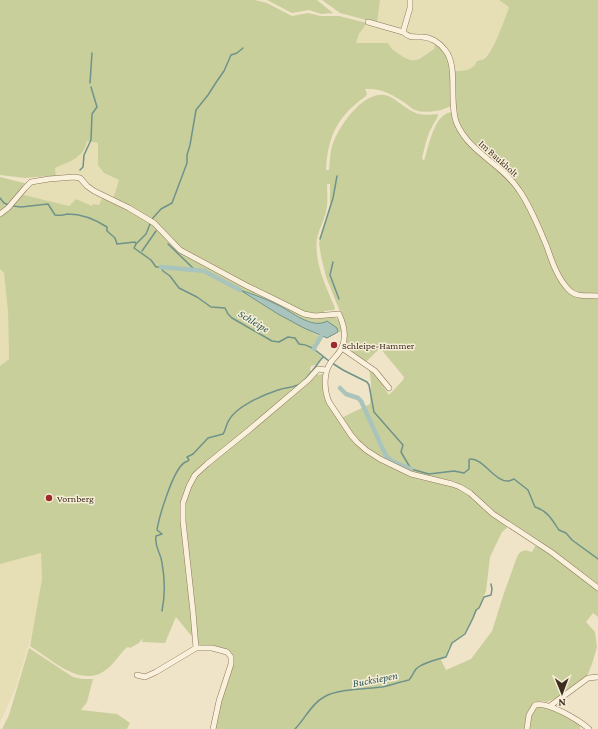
<svg xmlns="http://www.w3.org/2000/svg" width="598" height="729" font-family="'Crimson Pro',serif">
	<rect width="100%" height="100%" fill="#f0e4c8"/>
	<path fill="#e6deb5" d="M380,0H499L509,7L502,28L491,48L484,59L478,61L476,64L471,68L464,71H456L453,67V57H451L449,51L444,45L435,44L434,49L415,61H408L391,49L388,43H356L359,34L367,23H377Z
		M86,141L98,143L104,173L119,180L113,199L99,205L92,206L76,199L69,206L20,194L31,184L56,179L55,168L79,157Z
		M0,269L4,273L8,312L9,359L0,366Z
		M41,553L42,579L34,627L16,687L0,723V564Z"/>
	<path fill="#c9cf9b" d="M0,0H255L267,3L292,16L308,13L321,16H339L367,23L359,34L356,43H388C391,49 394,51 399,54C416,66 418,59 434,49L435,44C454,56 452,85 452,105C444,111 425,114 415,110C412,109 408,105 405,103C392,94 381,88 365,89L367,93L366,96C338,116 328,135 326,170H329C330,161 330,151 333,143C340,125 363,91 385,95C390,96 394,99 398,102C415,114 417,116 438,114C438,118 435,121 433,125C427,135 425,147 422,158L424,161C429,147 433,115 451,112L468,144L482,157L507,177L519,191L569,293L598,297V588L494,513L461,485L454,481L416,474L379,457L357,440L341,418L370,404L371,382L369,369L376,375L389,395L403,380L404,377L380,348L366,362L359,358L345,346V324L326,277L321,256L319,243L330,205V184H327C327,191 328,199 327,206C326,218 319,228 317,239C314,263 326,286 335,308L334,310L324,311V314L304,313L248,285L181,249L154,222L113,199L119,180L104,173L98,165V143L87,141C83,159 70,161 55,168L56,177L50,176L25,178L0,175Z
		M267,0H317L333,13L321,14L309,10L292,13Z
		M322,0H380L377,23L340,13Z
		M499,0H598V294C579,293 576,295 563,280L518,185L470,142L459,125L456,113L453,67L456,71C464,71 474,70 477,61C480,60 482,60 484,59C493,52 505,19 509,7Z
		M0,177L28,184L0,213Z
		M20,194L69,206L76,199L92,206L93,204L99,205L103,197L128,208L153,224L180,251L303,315L334,317C341,321 342,325 343,332H338V330L324,323C309,327 292,311 279,305C267,300 254,296 241,291L278,314L323,338L315,351L323,358L315,365L311,366L310,370L315,375L323,374L325,400L355,443L406,474L418,479L455,487L466,493L509,526L502,532L490,557L486,591L476,613L464,634L449,647L446,657L441,660L446,670L471,659L492,631L504,593L517,557C520,550 525,549 532,552L535,546L538,547H540L598,590V617L593,613L586,622L595,632L597,647L592,664L586,679L562,696L547,702L541,701L534,702L527,713L524,729H214V727L234,657C225,643 207,650 197,643L184,503L195,475L182,502L193,638L176,617L165,643L142,642L143,638L139,643L130,648L128,647L125,649C119,655 114,664 107,669C82,690 51,659 30,646L42,579L41,553L0,564V366L9,359L8,312L4,273L0,269V215Z
		M29,648L73,677L82,679H93L87,702L81,710L117,714L130,723L127,729H2L9,715Z
		M543,705L581,723L580,729H528L534,708Z"/>
	<path fill="#a9c4bc" stroke="#6f938a" d="M240,290C253,294 266,299 278,305C291,311 312,330 327,321L337,328L338,332L327,338L304,328L278,314Z"/>
	<g fill="none" stroke-linecap="round" stroke-linejoin="round">
		<path stroke="#6f938a" stroke-width="1.5" d="M90,83L92,53
			M80,170L83,167L84,155L91,140L92,114L97,107L91,87
			M0,198L4,203L9,205
			M13,206L21,207L48,204L55,215C61,216 62,215 68,214C82,214 96,220 107,227V231L115,238L117,244L135,242L136,244L134,248L151,260L156,267H161L163,271L170,276L179,288L197,297L211,307L225,308L228,314L232,318L272,341L279,342L288,337L295,338L299,344C311,344 319,354 329,361
			M152,219L161,209L172,203L187,163V155L190,145L196,110L208,95L217,81L224,71L231,55L237,53L243,48
			M320,239L333,198L337,176
			M136,244L146,234L150,224
			M168,244L195,270
			M142,251L156,231
			M333,262L330,275L339,299
			M332,363L343,370L367,382L369,385L374,412L403,445L401,452L411,469L429,474L454,471L464,473L469,469V460L470,459C483,458 495,482 508,481C510,481 512,480 514,479L528,490L535,507C548,511 552,520 559,530L566,533L572,540L598,559
			M162,611C165,596 165,579 162,563C161,552 154,548 156,536L162,534L157,530C159,517 173,470 184,463C185,462 187,462 189,460L187,457L193,454L208,438L223,434C226,430 226,424 229,420C237,406 263,395 278,390C286,387 295,388 301,383C310,376 316,365 323,357
			M295,729C305,719 311,704 324,697C337,689 366,689 382,687C391,685 400,682 409,680C412,677 413,673 416,669C421,664 438,659 446,657L452,643L465,634L473,618L476,610L479,608L484,597L491,595L492,589L491,584"/>
		<path stroke="#a9c4bc" stroke-width="4.5" d="M161,267L204,271L240,290
			M317,343L321,336
			M314,349L315,346
			M340,388L346,394L358,398L361,401L386,456L392,461L411,469"/>
		<g stroke="#8d765c" stroke-width="6">
			<path id="street" d="M368,22L403,32C409,38 414,37 422,37C431,37 440,43 445,50C459,66 448,103 457,124C470,153 502,164 519,190C531,207 539,228 547,247C552,262 558,279 569,290C577,298 588,295 598,296
				M403,32L410,8V0
				M0,214L8,208L25,188L31,182L49,179L74,177L80,178L87,186L94,191L129,208L154,223L180,250L247,286L276,300L304,314L315,316L339,314C344,325 347,336 342,347C340,353 334,358 331,362C323,373 324,390 329,402L351,435L357,442L366,450L380,459L411,474L452,484L460,487L470,493L493,514L551,552L598,588
				M342,348L375,371L389,388
				M196,648L193,612L183,521V503L189,486L195,475L207,464L249,430L308,380L318,369L326,370
				M137,675L145,677L156,672L196,648H212L227,652L231,657V664L219,701L213,729
				M550,706L588,678L598,677
				M527,729L529,715L535,705C548,701 580,721 589,729"/>
		</g>
		<use href="#street" stroke="#faf1dc" stroke-width="5"/>
	</g>
	<g fill="#9e2a2b" stroke="#f7eed8" stroke-width="1.5">
		<circle cx="334" cy="345" r="4"/>
		<circle cx="49" cy="498" r="4"/>
	</g>
	<g text-anchor="middle" stroke-width="3" stroke-linejoin="round" paint-order="stroke">
		<g font-size="10" fill="#3d2e20" stroke="#f7eed8">
			<text transform="translate(499 158) rotate(42)" y="4">Im Baukholt</text>
		</g>
		<g font-size="10" fill="#3d2e20" stroke="#f7eed8" text-anchor="start">
			<text x="342" y="349">Schleipe-Hammer</text>
			<text x="57" y="502">Vornberg</text>
		</g>
		<g font-size="11" font-style="italic" fill="#2f5d5a" stroke="#f7eed8">
			<text transform="translate(254 321) rotate(31)" y="4">Schleipe</text>
			<text transform="translate(375 679) rotate(-11)" y="4">Bucksiepen</text>
		</g>
	</g>
	<g transform="translate(562 693) rotate(179)" stroke="#f7eed8" stroke-width="3" paint-order="stroke">
	<path d="M0-3L7 15L0 10L-7 15Z" fill="#3d2e20"/>
	<text y="-6" font-size="11" font-weight="bold" text-anchor="middle" fill="#3d2e20">N</text>
	</g>
</svg>
